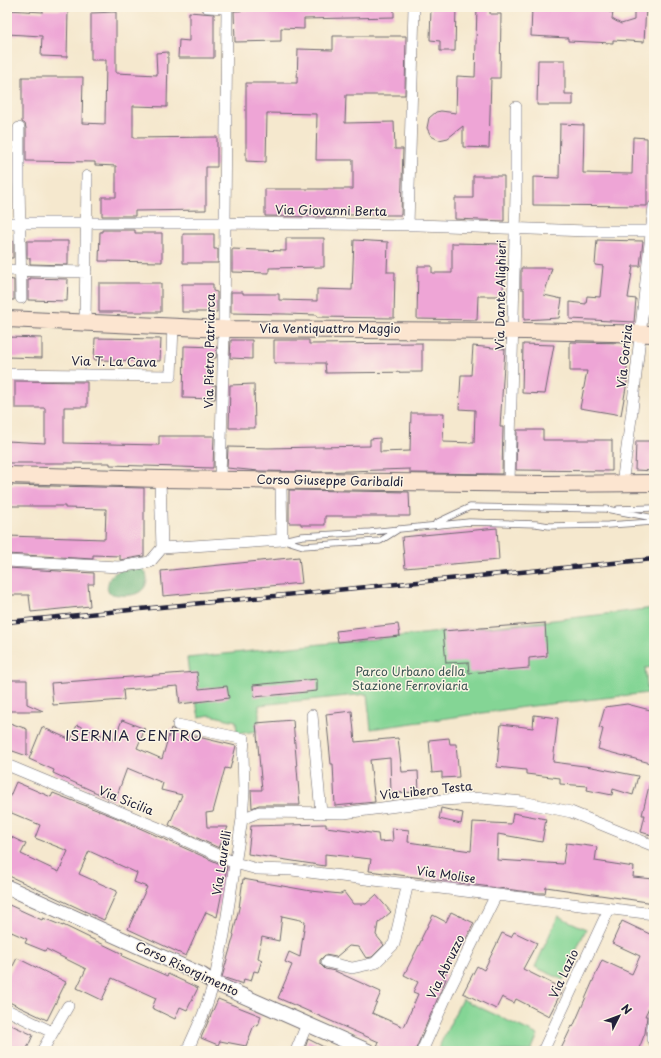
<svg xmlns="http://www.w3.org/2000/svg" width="661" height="1058" font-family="'Playpen Sans',sans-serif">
	<rect width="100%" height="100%" fill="#fcf5e5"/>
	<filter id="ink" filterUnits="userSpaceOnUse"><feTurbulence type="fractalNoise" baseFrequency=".025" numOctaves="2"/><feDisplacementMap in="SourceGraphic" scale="8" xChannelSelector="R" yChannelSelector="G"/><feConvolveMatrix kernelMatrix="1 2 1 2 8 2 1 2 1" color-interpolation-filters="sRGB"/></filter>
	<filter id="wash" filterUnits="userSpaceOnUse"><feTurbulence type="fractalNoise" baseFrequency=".012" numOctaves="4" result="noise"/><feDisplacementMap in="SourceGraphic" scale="16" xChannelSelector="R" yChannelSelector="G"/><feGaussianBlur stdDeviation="0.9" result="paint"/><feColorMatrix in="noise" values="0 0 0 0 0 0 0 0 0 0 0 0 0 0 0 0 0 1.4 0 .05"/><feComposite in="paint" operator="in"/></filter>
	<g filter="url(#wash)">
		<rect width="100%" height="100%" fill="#f5e8ce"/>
		<path fill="#84d595" stroke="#537c68" d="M654,608V667L645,668L648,693L524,707L371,729L367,694L259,705V722L256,723L257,731L237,734L236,721L210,715L199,717L196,702L180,704L179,692L191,690L187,658C342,641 499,628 654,608Z
			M558,916L586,929L563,980L535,967Z
			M462,999L538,1035L531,1051H437Z"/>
		<path fill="#6bb67e" stroke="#466c5c" d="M142,568C146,572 147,574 147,580C145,598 122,597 109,593C107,589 107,588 108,584C110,568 130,569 142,568Z"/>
		<g id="blocks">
			<path fill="#eea5d6" d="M281,7H394V17L304,19V29L281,28V41L235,42L234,11L281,9Z
				M431,7H456L455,51H440V41L430,40Z
				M477,7H490V14H501L500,78H491L489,148L463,147V126L448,138L439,140L431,136L427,128L429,118L436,112L441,111L456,113L457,76L475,77Z
				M532,7H609V12H613L612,19L621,24L634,20V7H646L644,42L613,40V43L568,41V38L531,36Z
				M7,10L43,12V10H68L67,57L41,56L42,36L7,34Z
				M116,12V73L157,75L156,53L168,52L167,107L133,106V138L217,137V167H206V210L135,211V216H102V197H116V166L95,165V162L26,161V128L25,124L22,122V77H83L82,123L105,124L106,60H91V13Z
				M189,12L214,14V58H178L179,40L189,41Z
				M333,36H406L405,95H346L345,123L394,122L395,149H403L401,215H336V217L265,216V189H353V160H316L317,114L267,113L266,162L246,161V83H297L298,49L333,50Z
				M538,60H565V94H573V105H537Z
				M560,124L584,125L583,173L632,174L633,137L647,138V206L533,205V177L559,178Z
				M473,176H504V221L455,219V198H473Z
				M102,230H135V233H162V262L99,261L100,232H102Z
				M183,234H214V249H218V263H183Z
				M286,238H324V267L269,268V273L232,272V249L286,251Z
				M354,240L388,242L387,272H395L394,318L317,317V315L285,314L231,313V292H243V294H279V300L317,301V289L352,290Z
				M597,240L643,241L640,266H633L628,298L636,299L634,322L570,319V302L586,304L587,296L600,297L603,266L595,265Z
				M7,241H13V258H7Z
				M27,241H68V265L30,264V258H27Z
				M452,243L504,244L503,296H478L477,320L417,319L418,266H432V273H452Z
				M521,268H552L544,295L562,299L559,318L524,320V289H521Z
				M30,278L68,279L67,301L28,300V280H30Z
				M7,279L14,280V300H7Z
				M99,283H161V312H99Z
				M182,284H213V291L217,292V312H182Z
				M7,337L42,338V358L7,357Z
				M95,338L161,339L160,361L94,360Z
				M231,340H252V359L230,358Z
				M274,340H309V344L422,343V372L326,373L325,363H274Z
				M570,342L627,343V382L621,415L580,408L587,371H570Z
				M523,344L554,345L545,394L522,393Z
				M184,346L217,347L216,358H212L211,385H216L215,399L183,398Z
				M473,346L505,349L500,427H503L502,474L410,473V469L319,472L259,471L227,468L228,447L268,448L370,446V439L380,438V452L410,451L411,413H444L443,442L474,443L475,410L459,409L461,375H471Z
				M15,381L87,382V407H64V443L159,445V436H214L213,468L110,465V463H7V441L45,443V408H15Z
				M254,384L255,428H229L230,385Z
				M517,430H543V440H612V471L516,470Z
				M636,441H654V471L635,470Z
				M7,485L144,488V556L120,560V556L93,555V559L7,554V536L105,539L106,509L65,508V506H7Z
				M289,490L409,492L410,516H325V525H301V523H289Z
				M497,528L499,560L405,568L402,537Z
				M299,557L302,583L163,596L161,571Z
				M7,568L94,573V584H88L90,606L31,612L29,595H7Z
				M545,623L547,656L529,658V668L469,673L468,662L446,663L443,631Z
				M398,624L400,636L338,642L336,631Z
				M197,672L199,689L227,686L229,698L180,704L178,686L123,690L124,700L53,705L51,683Z
				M317,679V691L254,697L253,685Z
				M7,680H27V704L43,711H7Z
				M627,704L654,711V764L598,749L603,729L599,728L605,707Z
				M352,711L355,742L398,738L402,772L418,771L419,792L391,793L390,758L370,760L375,802L335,806L333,764H331L326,714Z
				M534,715L558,718L553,762L592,767L638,776L633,795L613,789L612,795L587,790L588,786L560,784V778L526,774V770L497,767L501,724L533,728Z
				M122,720L145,729L137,748L162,759L171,728L177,732L236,746L230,769L225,768L213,812L206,813L207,827H228L219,848L169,825L182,795L161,790L163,783L127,768L115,801L53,773L54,770L29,759L42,727L71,740L77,725L114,740Z
				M293,720L300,805H259L252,808L251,790H262L256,723Z
				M7,722L27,729V756L7,749Z
				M449,738L450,744H456L459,777L442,778V772L432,773L429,740Z
				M16,782L51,797L53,793L117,818L227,867L217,917L206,912L186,956L128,929L147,887L134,882L137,873L89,851L79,874L117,891L104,920L7,875V835L26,844L21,854L59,872L68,851L35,838L40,825L7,811V803Z
				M650,782L654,783V836L641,832L645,815H642Z
				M441,808L463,813L461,824L439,819Z
				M513,813L546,819L542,842L498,834L497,860L563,864L566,843L597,847L595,861L634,867L633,877L654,879V903L546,887L545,893H536L369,871L371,859L325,854V866L248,854L251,826L326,824V827L378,834L379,842L393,841L392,828L409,830L408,842L471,851L473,822L511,824Z
				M243,879L311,891L341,894L344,892L353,904H366L376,895L391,912L378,923L376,935L384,945L372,957L366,958L359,947L349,946L336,957L325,955L320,960V964L325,969L335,971L381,992L372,1013L404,1027L418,994L413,992L418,982L404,975L422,939H421L433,915L446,922L451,912L474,923L462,947L458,945L447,967L448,968L443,978L446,979L415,1051H389L377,1046L379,1042L278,998L292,965L285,962L289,952L300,957L305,921L282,916L279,941L262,937L258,958L262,960L258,972L254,971L251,981L244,979L243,984L222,977L234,935L233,934L239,908Z
				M7,904L42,920L43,918L63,926V925L123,954L122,956L167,976L168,974L198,988L187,1010L180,1007L175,1019L152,1008L156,998L112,978L102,1000L77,988L86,969L46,949L45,951L25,943L27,939L7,930Z
				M622,921L654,936V996L645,1016H647L645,1033L638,1051H560L572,1026L573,1027L602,960L632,974L640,956L612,943Z
				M514,932L537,943L523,969L563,989L549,1016L516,999L514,1003L502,997L496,1009L463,993L477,966L484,970L502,933L511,937Z
				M17,958L66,982L47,1020L7,1001V978Z
				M218,999L261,1016L258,1026L254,1025L246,1046L220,1041L218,1045L201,1038Z
				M7,1023L33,1035L26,1051H7Z
				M308,1039L332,1051H304Z"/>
		</g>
	</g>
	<g filter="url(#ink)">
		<use href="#blocks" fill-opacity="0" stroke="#6c676e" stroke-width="1"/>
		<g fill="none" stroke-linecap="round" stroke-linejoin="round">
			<g stroke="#6c676e" stroke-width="7">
				<path id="service" d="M654,353V370
					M618,509L654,508
					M436,523L470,507L606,509L654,518
					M282,540L302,536L370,532L469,522L536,524L549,526L608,525L654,522
					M284,540L303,546L380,541L399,529"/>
			</g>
			<g stroke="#6c676e" stroke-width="12">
				<path id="minor" d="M207,7L227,8
					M19,128V182L21,298
					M7,223H225L419,225L587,231H654
					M408,225L414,7
					M7,270L86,272
					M85,323L87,176
					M7,374L171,376L173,326
					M160,479L162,548L282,540L281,488L284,480
					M220,480L224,329L227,7
					M509,483L516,194V107
					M622,484L632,411L654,206
					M7,561L119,567L150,562L162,548
					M312,715L321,813
					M178,725L244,739L243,753L244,791L242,819L224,935L214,983L203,1015L187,1051
					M7,765L156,827L235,863L257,869L292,870L654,914
					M242,819L259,812L344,813L442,800L481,798L523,802L571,812L654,846
					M327,962L352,968L375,963L394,944L408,883
					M7,1010L52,1032
					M652,1039L654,1013
					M42,1051L68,1006
					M296,1051L307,1024
					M422,1051L450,988L496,895
					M543,1051L609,909"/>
			</g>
			<g stroke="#6c676e" stroke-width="16">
				<path id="tertiary" d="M7,887L202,975L214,983L368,1051"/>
			</g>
			<g stroke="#6c676e" stroke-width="18">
				<path id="secondary" d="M7,319L224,329L525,331L654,334
					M7,475L160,479L544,484L654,483"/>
			</g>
			<use href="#service" stroke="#fff" stroke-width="5.5"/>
			<use href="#minor" stroke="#fff" stroke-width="11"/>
			<use href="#tertiary" stroke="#fff" stroke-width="14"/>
			<use href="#secondary" stroke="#fce5d0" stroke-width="16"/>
			<g stroke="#22223b" stroke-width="4.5">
				<path id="rail" d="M7,622L654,559"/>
			</g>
			<use href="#rail" stroke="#fcf5e5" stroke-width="3" stroke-dasharray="9" stroke-linecap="butt"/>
		</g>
	</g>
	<g text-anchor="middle" stroke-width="3" stroke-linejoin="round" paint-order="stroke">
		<g font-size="12" fill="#22223b" stroke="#fcf5e5">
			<text transform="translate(331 211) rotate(1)" y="4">Via Giovanni Berta</text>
			<text transform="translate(501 295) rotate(-89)" y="4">Via Dante Alighieri</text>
			<text x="330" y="333">Via Ventiquattro Maggio</text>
			<text transform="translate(210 351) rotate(-89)" y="4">Via Pietro Patriarca</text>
			<text transform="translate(625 356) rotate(-84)" y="4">Via Gorizia</text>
			<text transform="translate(114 362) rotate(1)" y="4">Via T. La Cava</text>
			<text transform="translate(330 481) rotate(1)" y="4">Corso Giuseppe Garibaldi</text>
			<text transform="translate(426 791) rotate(-6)" y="4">Via Libero Testa</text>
			<text transform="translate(126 801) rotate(22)" y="4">Via Sicilia</text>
			<text transform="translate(222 863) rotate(-81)" y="4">Via Laurelli</text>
			<text transform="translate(446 875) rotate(8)" y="4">Via Molise</text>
			<text transform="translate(446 967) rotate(-64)" y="4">Via Abruzzo</text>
			<text transform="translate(187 969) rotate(25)" y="4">Corso Risorgimento</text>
			<text transform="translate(564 974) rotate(-65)" y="4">Via Lazio</text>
		</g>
		<g font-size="12" fill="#3f5856" stroke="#fcf5e5">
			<text x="410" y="676">Parco Urbano della<tspan x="410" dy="14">Stazione Ferroviaria</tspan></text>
		</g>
		<g font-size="14" letter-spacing="1" fill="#22223b" stroke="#fcf5e5">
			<text x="134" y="741">ISERNIA CENTRO</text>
		</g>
	</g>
	<rect width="661" height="1058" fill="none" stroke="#fcf5e5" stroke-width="24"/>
	<g transform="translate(619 1016) rotate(48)" stroke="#fcf5e5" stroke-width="3" paint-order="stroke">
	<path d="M0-3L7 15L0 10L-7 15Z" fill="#22223b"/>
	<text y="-6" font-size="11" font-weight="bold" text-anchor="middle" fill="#22223b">N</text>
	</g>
</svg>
